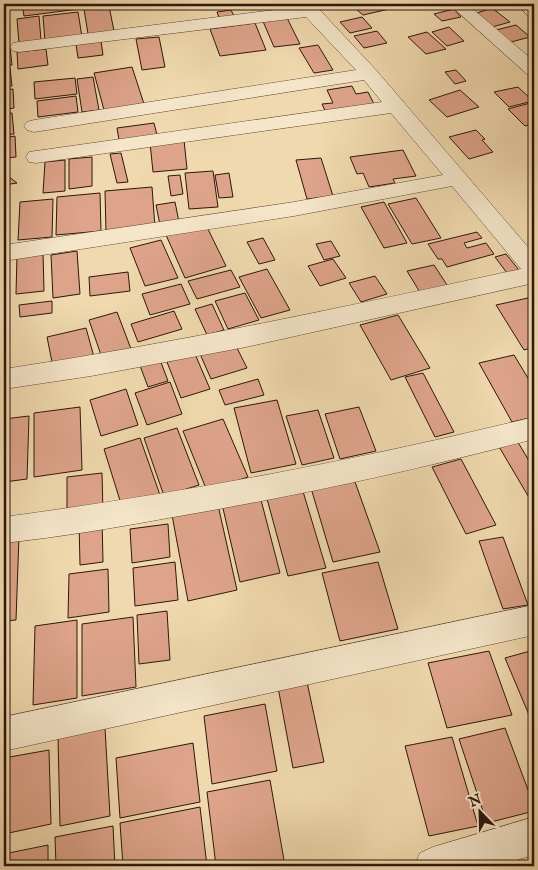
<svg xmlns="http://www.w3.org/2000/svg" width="538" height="870" font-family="'IM FELL English',serif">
	<rect width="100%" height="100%" fill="#f0d9ae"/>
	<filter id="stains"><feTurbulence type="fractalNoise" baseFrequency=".004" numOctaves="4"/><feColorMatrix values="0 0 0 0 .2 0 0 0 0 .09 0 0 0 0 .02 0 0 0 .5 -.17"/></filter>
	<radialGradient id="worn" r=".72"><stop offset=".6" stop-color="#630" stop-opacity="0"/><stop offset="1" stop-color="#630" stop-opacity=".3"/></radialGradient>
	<path fill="#dea48a" stroke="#2d170c" d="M22,4H94L95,7L24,16Z
		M377,4H394L398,7L363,15L356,9Z
		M490,4H523L497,10Z
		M109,6L114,31L88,34L84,9Z
		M492,8L510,22L492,27L474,14Z
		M454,9L461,17L442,21L434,14Z
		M231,10L235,18L220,20L217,12Z
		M78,12L82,37L45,41L43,16Z
		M39,16L41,40L19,43L17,19Z
		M286,16L300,44L274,47L262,19Z
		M362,17L372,28L350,33L340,22Z
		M255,23L266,50L220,56L210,29Z
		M516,25L530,37L511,42L496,30Z
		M449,27L464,41L447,46L432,32Z
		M377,31L387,43L364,48L354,36Z
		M427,32L446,49L426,54L408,37Z
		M159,37L165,67L142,70L136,39Z
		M101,41L103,55L78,58L76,44Z
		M318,45L333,70L314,73L299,48Z
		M10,47L12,65L4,66V48Z
		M46,49L48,65L18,69L17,52Z
		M132,67L144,104L104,110L94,73Z
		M10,68L12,86L4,87V69Z
		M456,70L466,81L455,84L445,72Z
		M93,77L99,110L82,112L77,79Z
		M75,78L77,94L35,99L34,82Z
		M352,86L356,94L368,92L375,106L326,113L322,104L333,103L327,90Z
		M518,87L533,101L509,107L494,92Z
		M13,89L14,108L4,110V90Z
		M460,90L479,107L447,117L429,100Z
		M76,96L78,112L38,117L37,101Z
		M534,102V123L525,126L508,109Z
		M12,113L14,134L4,135V114Z
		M154,123L157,135L119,140L117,128Z
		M476,130L485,139L482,140L493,152L469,159L449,137Z
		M15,136L16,157L4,158V138Z
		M184,140L187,169L153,172L150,143Z
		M403,150L416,176L393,179L395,183L369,187L363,173L357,174L350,157Z
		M121,153L128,182L117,183L110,154Z
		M92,157V186L69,189V159Z
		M321,158L333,196L307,199L296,160Z
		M65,160V191L43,193L45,162Z
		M213,171L218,207L189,209L185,173Z
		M4,173L17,183L4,185Z
		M229,173L233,197L219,198L215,175Z
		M180,175L183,194L171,196L168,176Z
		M152,187L155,227L106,232L105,191Z
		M100,193L101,231L56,235L57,197Z
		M416,198L441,238L412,244L388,204Z
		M53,199L52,237L18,240L20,202Z
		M175,202L179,222L160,225L156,205Z
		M384,202L407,243L384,248L361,207Z
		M206,225L226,266L185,278L166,235Z
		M477,232L482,238L464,243L467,248L486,243L494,254L447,267L442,259H438L428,244Z
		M263,238L275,260L259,264L247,242Z
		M161,240L178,278L145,286L130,248Z
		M331,241L340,256L324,260L316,244Z
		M77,251L80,294L53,298L51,255Z
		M43,252L44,291L16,294L17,256Z
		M506,254L519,270L507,273L495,257Z
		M333,259L346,278L320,286L308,266Z
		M434,265L449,288L421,294L407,271Z
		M267,269L290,310L261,318L239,277Z
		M231,270L240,287L197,299L188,281Z
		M128,272L130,291L90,296L89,277Z
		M375,276L387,294L361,302L349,283Z
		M181,284L190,304L150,315L142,294Z
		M245,293L259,320L228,329L215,301Z
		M528,298L534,308V347L524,350L496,305Z
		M52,301V313L20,317L19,305Z
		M212,304L224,330L207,335L195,309Z
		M174,311L182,329L138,342L131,324Z
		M117,312L131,349L102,358L89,320Z
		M398,315L430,368L391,380L360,325Z
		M86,328L94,357L53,367L47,337Z
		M235,344L247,368L211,379L200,354Z
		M195,354L210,389L181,398L167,362Z
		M514,355L534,388V417L512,422L479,363Z
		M159,357L168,381L148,387L139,363Z
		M423,373L454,432L435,437L405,377Z
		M258,379L264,395L225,405L219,390Z
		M170,382L182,414L147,425L135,393Z
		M126,389L138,425L101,436L90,400Z
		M277,400L296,464L251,473L234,408Z
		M80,407L82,470L34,477V413Z
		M359,407L376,451L340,459L325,414Z
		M318,410L334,458L302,465L286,416Z
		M29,416L27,479L4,482V419Z
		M223,419L248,477L207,491L183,431Z
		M177,428L199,485L164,496L144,438Z
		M140,438L160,495L122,507L104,449Z
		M516,439L534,469V506L498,445Z
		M461,459L496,525L466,534L432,467Z
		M102,473L103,512L67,516V477Z
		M354,479L380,552L333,562L311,488Z
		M302,488L326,568L288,576L266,495Z
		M260,496L280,573L240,582L222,504Z
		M218,505L237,590L188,601L172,515Z
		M102,519L103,562L80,565L79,522Z
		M168,524L170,557L132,563L130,529Z
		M19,536L16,620L4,621V538Z
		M503,537L528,605L503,609L479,541Z
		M175,562L178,600L135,606L133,568Z
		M378,562L398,629L340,641L322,573Z
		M108,569L109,612L68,618L69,574Z
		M167,611L170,660L139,664L137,615Z
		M133,617L136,687L82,696V624Z
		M77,620V698L33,705L35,626Z
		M534,650V721L532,722L505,658Z
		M489,651L512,715L447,728L428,663Z
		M307,682L324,762L293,768L278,687Z
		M265,704L277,771L212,784L204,716Z
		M105,728L110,816L60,826L58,737Z
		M505,728L534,806V811L487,823L459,739Z
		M452,737L478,826L429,836L405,746Z
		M193,743L200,802L120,818L116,758Z
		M49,750L51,824L4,834V758Z
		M270,780L285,866H216L207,792Z
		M200,807L207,866H123L120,823Z
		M113,826L115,866H56L55,837Z
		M48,845V866H4V854Z"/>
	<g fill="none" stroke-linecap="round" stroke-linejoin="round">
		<g stroke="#5e4834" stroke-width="1">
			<path id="minor" d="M296,4H313L317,7L376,70L534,254V283L246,347L91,376L4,389V369C178,343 349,306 521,269L452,186L294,216L4,261V245L294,202L443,175L391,113L36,163L29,162L26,157L29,152L36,151L382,102L364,80L34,132L27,130L24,126L27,122L34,120L356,70L306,17L19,52L13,51L10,47L13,43L19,42L298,7Z
				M449,4H467L534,61V76L527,74Z
				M517,4H534V17L528,16Z
				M534,417V439C413,471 291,497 168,518C114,528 59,537 4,543V517C183,493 359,460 534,417Z
				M534,605V635L4,751V717Z
				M534,817V855L495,866H414L420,853L433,847Z"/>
		</g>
		<use href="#minor" fill="#f5e6ca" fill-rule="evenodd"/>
	</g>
	<rect width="538" height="870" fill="none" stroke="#f0d9ae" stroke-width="20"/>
	<rect x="5" y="5" width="528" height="860" fill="none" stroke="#2d170c" stroke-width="2.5"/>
	<rect x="10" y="10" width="518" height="850" fill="none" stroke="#2d170c"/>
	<g transform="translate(480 812) rotate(337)" stroke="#f5e6ca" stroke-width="4" paint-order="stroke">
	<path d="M0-4L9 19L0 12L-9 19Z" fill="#2d170c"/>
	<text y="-8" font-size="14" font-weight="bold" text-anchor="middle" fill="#2d170c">N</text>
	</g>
	<rect width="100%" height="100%" filter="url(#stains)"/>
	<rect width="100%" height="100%" fill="url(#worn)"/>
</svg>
